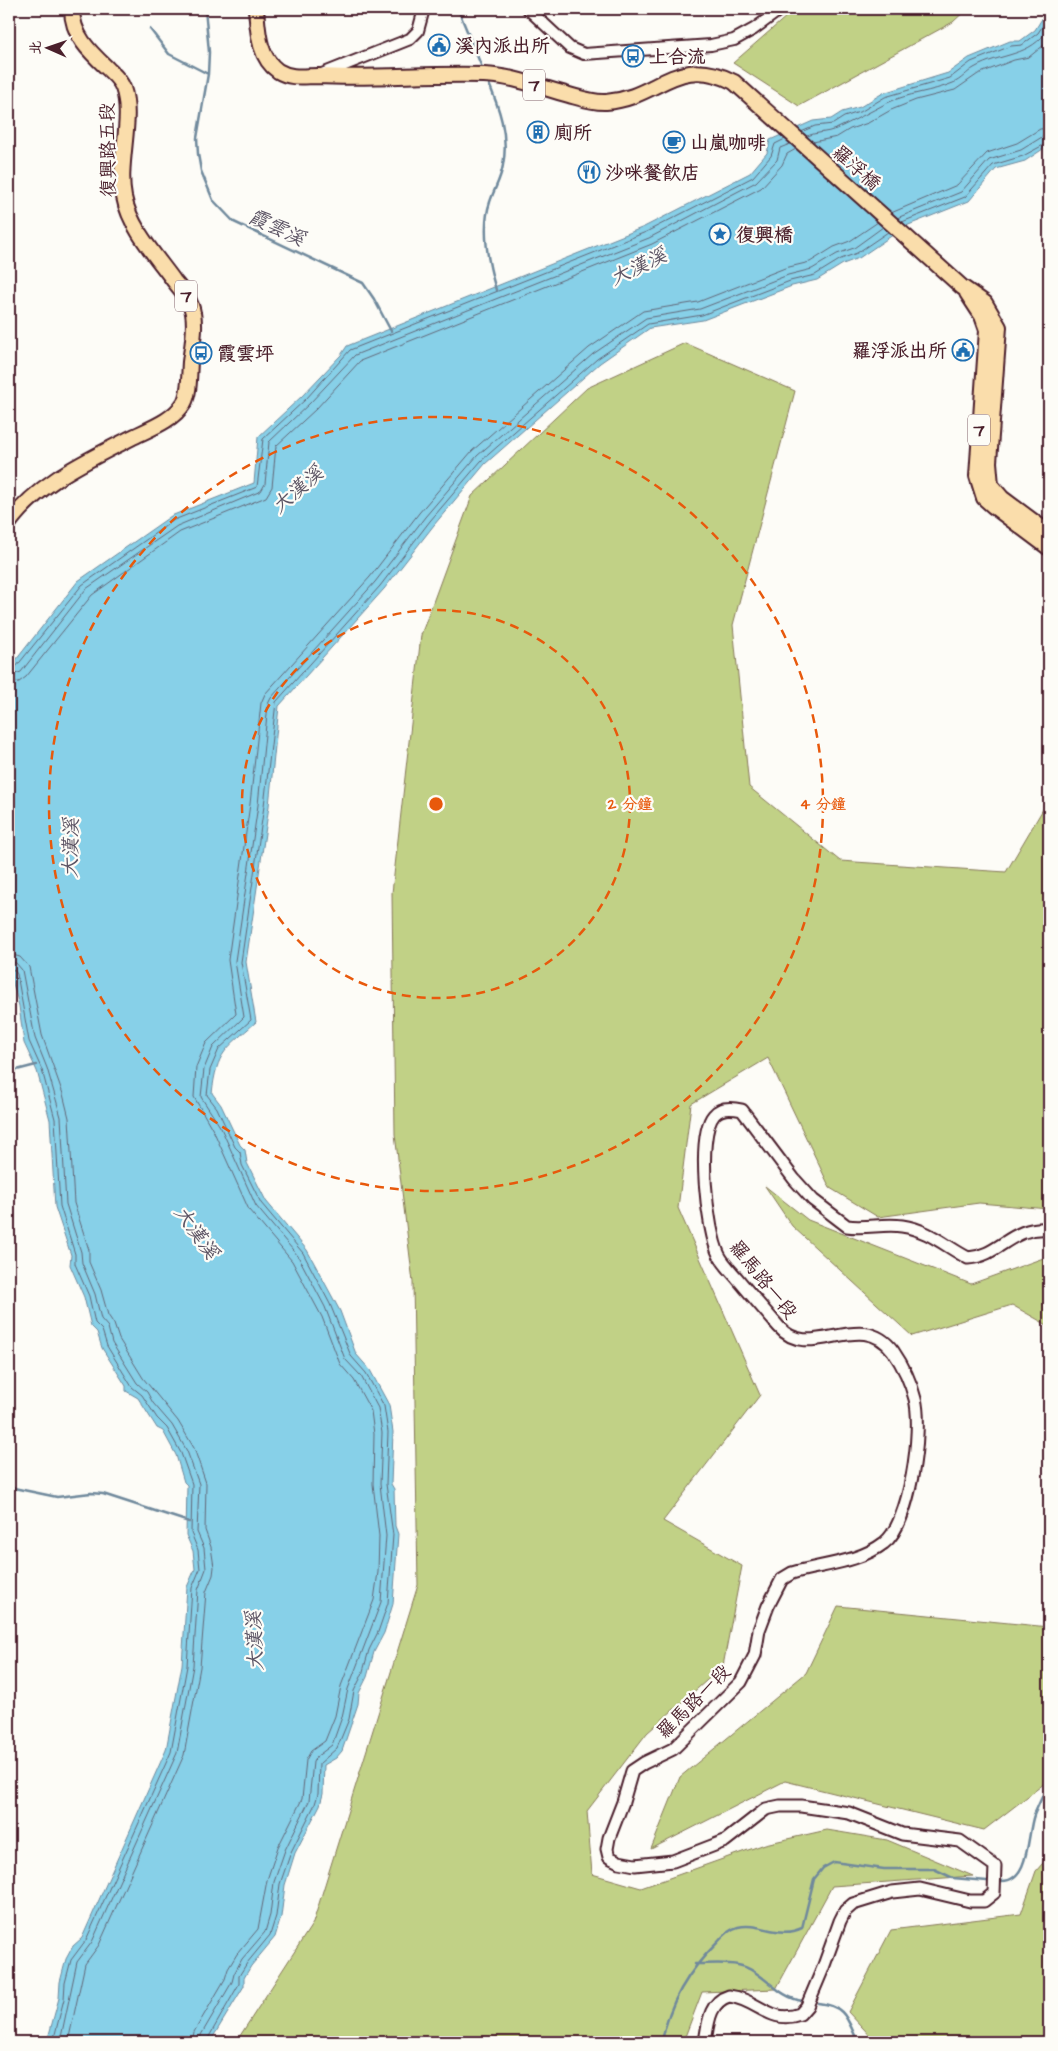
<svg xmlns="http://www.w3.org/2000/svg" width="1058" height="2051" font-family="'Architects Daughter','LXGW WenKai TC',sans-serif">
	<rect width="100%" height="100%" fill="#fdfcf7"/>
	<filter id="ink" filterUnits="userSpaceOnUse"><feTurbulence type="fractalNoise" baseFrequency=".02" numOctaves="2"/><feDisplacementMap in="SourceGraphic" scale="10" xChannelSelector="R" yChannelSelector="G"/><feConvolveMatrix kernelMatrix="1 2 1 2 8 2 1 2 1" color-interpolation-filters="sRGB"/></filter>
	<g filter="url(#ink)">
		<path fill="#c1d186" stroke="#867858" d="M795,9H967L953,22L799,106L733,63Z
			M685,343L795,391L733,625L749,787L840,861L1006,872L1049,799V1209L979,1203L878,1217L830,1188L768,1058L691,1104L678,1208L760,1395L663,1521L742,1566L723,1666L647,1733L587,1811L592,1874L641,1888L765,1844L827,1830L887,1840L973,1876L832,1886L776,1989L702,1992L683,2042H236L313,1923L418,1585L413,1282L395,1134L392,893L421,635L472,496L587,388Z
			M765,1186L808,1220L971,1284L1049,1256V1326L1012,1305L912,1336L792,1226Z
			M838,1606L1049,1627V1780L984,1830L785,1781L651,1849L680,1777L806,1673Z
			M1049,1856V2042H876L848,2012L891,1930L1021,1914L1036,1871Z"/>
		<path fill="#87d0e8" stroke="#6f899c" d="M1048,9L1049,145L1025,161L996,169L969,201L906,226L859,258L843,264L817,280L792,286L703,320L650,328L600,363L485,464L434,525L384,589L279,706L269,806L246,962L256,1022C226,1049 217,1051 212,1093L221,1105L240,1145L245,1150L247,1163L266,1201L307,1250L340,1311L356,1354L370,1370L389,1405L393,1432L391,1484L394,1489L395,1526L398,1534L393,1604L384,1633L374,1652L367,1677L359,1693L358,1704L342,1751L336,1758L324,1765L323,1794L320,1805L295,1853L285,1885L281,1917L275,1937L251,1966L244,1978V1986L210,2042H47L59,1998L60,1982L66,1959L73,1946L82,1938L166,1750L182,1665L187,1587L195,1569L193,1551L186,1535L187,1485L184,1482L176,1455L163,1431L157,1428L138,1398L126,1391V1386L102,1348L97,1332L91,1326L84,1297L70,1265L71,1255L55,1207L50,1120L37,1071L24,1043L19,1006L9,968V664L12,665L78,581L171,516L254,483L258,437L302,396L341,355L347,346L644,227L750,173L767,153L770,140L813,121L831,119L842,112L860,107L883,93L948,73L969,58L1010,41H1020L1035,30Z"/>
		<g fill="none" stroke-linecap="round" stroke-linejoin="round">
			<path stroke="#626677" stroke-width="1" d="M801,132L815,126L833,124L844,117L862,111L885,97L950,78L971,62L1011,46L1022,45L1038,33L1049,16
				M807,136C816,132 827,133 836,129C853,121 870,112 887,103C908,93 932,92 953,83C961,80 967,72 974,68C1002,52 1030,58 1049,28
				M813,142L837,137L850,129L868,123L891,110L916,100L955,90L978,74L1014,60L1029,57L1049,41
				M891,213L957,185L987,153L1017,143L1040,129L1049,128
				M897,218L961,192L989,160L1021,150L1042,137L1049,135
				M902,222L965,197L993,165L1023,156L1049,142
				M9,669L16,667L82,585L174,520L257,487L263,439L306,399L350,350L646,232L753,177L771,156L775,144L785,139
				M9,676L21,672L86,589L177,526L261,491L265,484L269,442L310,403L355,355L649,238L756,182L777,160L780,148L790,144
				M9,683L19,682L26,677L92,595L180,532L266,497L272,487L276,446L316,409L360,361L652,244L761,188L782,165L787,154L796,149
				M9,954L20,957L29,967L42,1035L63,1094L69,1118L74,1203L89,1250V1262L101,1290L108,1315L114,1324L119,1339L143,1378L178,1421L194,1448L206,1483L205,1530L211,1547L214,1567L213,1575L206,1592L200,1667L184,1755L99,1945L85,1964L68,2042
				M9,962L16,963L22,970L35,1038L47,1068L61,1117L66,1204L81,1252L82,1263L95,1294L101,1319L108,1327L112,1343L137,1383L147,1392L153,1403L172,1425L187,1451L199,1484L197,1532L204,1548L206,1569L198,1590L193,1666L177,1753L92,1942L77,1962L60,2042
				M9,968L14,970L17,974L29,1041L42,1070L55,1119L60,1206L75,1254V1264L89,1296L95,1323L102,1330L107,1346L132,1387L142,1395L157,1418L167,1428L181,1453L192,1484L191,1533L198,1550L200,1569L192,1588L187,1666L171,1752L86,1940L71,1960L65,1983L64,1999L53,2042
				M192,2042L194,2032L225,1979L228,1969L237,1954L258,1929L267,1880L278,1847L302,1799L306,1760L311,1751L325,1741L335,1716L341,1686L374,1600L378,1572L379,1536L373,1484L374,1434L371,1411L354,1380L340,1364L322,1317L292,1261L249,1210L214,1132L194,1097L196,1067L206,1043L236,1014L228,960L250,804L261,703L265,694L370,577L419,513L472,451L589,348L643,311L698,302L785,268L810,262L834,247L850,241L878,222
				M200,2042L201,2035L232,1982L234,1974L242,1959L265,1932L270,1915L274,1882L285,1850L309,1801L313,1762L316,1757L332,1745L342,1717L348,1689L381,1602L386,1536L380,1484L382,1433L378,1408L361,1376L345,1359L325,1307L298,1256L256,1206L221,1128L201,1097L204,1069L213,1047L244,1017L235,961L258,805L268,704L271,698L375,582L425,517L477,456L593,354L646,318L700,309L788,275L812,269L837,254L854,248L883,227
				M206,2042L239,1984V1976L247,1963L270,1935L276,1916L280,1884L291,1852L315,1804L318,1794L319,1764L337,1748L349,1719L354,1691L362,1675L369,1650L378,1632L388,1603L393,1535L386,1484L388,1432L384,1406L366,1373L351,1356L330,1304L303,1253L261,1203L242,1165L240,1152L235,1147L217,1108L207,1095L210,1070L219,1049L251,1020L241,962L264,806L276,702L380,586L430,521L481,461L597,359L648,324L702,315L790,281L815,275L841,259L857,253L888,232"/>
			<path stroke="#6f899c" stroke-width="2.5" d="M205,9L209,52L208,74L197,138L198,154L201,171L213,200L234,222L363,283L374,299L391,331
				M458,9L483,70
				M150,29L169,54L208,74
				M487,79C499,107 509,135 503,165C501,179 494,189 490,202C481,228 488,263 496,290
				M9,1072L36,1065
				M9,1487L57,1497L91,1493L103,1494L189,1522
				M1002,1881C1030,1881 1027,1834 1034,1815C1036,1810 1047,1786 1049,1783
				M695,1964C708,1964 725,1962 738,1965C763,1970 777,1998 803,2001
				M818,2003C847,2006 847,2020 858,2042
				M662,2042C669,2002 688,1971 717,1943C722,1937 730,1929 738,1927C760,1922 779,1939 802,1928L814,1879L823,1868L834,1862L884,1869H934L953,1878L987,1881"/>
			<g stroke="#4a1f2b" stroke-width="14">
				<path id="tertiary" d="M528,9L570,48L584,54L711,45L734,40L754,29L781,9
					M322,74L410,39L418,31L424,9"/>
			</g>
			<g stroke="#4a1f2b" stroke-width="15">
				<path id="secondary" d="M705,2042C708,2024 709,2002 729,1996C757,1999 770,2025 800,2014L807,2006L823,1968L840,1921L845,1911L853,1904L892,1892L920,1889L970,1901H984L994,1893L995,1866L960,1841L902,1834L849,1813L801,1806H780L766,1809L725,1841L673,1861L635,1865L619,1862L609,1857L607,1849L609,1838L623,1802L632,1771L644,1763L673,1749L741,1682L755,1655L759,1630L768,1606L782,1579L792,1573C823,1564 858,1563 884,1543C910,1524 923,1429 915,1399C911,1383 902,1364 893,1351C861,1307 810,1363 779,1327C765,1311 751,1295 737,1278C731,1271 723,1263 719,1255C707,1231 696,1135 714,1115C720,1107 733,1108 742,1110L794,1179L813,1200L847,1226C865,1229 884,1223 902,1226C929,1230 945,1246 968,1258C1000,1256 1012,1225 1049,1229"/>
			</g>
			<g stroke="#4a1f2b" stroke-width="18">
				<path id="primary" d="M256,9C258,30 258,57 278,71C291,79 304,76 318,76C374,79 429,73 484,75C513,76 542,88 569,95C580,98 594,103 606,102C659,98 676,53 734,82L962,287L985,303L999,327L989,462L991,485L1002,498L1049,533
					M967,293L982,316L987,330L977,476L984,498L993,506L1049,548
					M9,523C39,482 87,461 131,438C149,429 173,421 184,403C190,392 189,374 190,362C192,346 196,329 193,313C191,300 182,291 174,281C156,256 130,228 124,197C117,163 134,118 123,88C120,79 113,74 107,68C89,51 72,35 72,9"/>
			</g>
			<use href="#tertiary" stroke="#fdfcf7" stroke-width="10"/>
			<use href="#secondary" stroke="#fdfcf7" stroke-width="11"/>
			<use href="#primary" stroke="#faddab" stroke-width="14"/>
		</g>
	</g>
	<g fill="none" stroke="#e8590c" stroke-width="2.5" stroke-dasharray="9 6">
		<circle cx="436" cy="804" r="194"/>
		<circle cx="436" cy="804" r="387"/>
	</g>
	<defs>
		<g id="civic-ring" transform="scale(1.125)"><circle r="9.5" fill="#fdfcf7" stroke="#1f6fb2" stroke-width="1.5"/><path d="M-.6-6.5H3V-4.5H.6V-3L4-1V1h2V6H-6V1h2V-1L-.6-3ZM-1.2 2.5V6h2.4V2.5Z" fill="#1f6fb2"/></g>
		<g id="bus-ring" transform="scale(1.125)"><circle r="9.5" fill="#fdfcf7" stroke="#1f6fb2" stroke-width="1.5"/><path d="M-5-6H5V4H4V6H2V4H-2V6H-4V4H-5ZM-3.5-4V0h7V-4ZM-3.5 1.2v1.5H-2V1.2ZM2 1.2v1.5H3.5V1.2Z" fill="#1f6fb2"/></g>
		<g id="building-ring" transform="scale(1.125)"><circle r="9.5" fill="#fdfcf7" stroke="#1f6fb2" stroke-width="1.5"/><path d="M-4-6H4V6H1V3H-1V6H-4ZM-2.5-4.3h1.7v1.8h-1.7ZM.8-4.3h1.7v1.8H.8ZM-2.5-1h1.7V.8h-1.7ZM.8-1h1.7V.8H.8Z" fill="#1f6fb2"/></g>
		<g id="cafe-ring" transform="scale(1.125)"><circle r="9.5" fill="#fdfcf7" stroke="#1f6fb2" stroke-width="1.5"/><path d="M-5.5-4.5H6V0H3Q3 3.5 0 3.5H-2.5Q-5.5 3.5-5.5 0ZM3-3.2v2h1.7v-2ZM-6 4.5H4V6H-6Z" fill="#1f6fb2"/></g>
		<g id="restaurant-ring" transform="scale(1.125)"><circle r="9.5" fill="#fdfcf7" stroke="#1f6fb2" stroke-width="1.5"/><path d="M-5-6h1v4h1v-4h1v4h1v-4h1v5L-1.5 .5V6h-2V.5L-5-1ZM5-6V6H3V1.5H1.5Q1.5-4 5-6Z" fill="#1f6fb2"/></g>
		<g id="sight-ring" transform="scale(1.125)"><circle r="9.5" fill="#fdfcf7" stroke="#1f6fb2" stroke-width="1.5"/><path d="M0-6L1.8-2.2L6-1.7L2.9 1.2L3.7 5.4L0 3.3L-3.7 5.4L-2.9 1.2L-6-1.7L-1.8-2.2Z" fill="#1f6fb2"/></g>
	</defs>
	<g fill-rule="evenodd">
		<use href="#civic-ring" x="439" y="45"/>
		<use href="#bus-ring" x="633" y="56"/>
		<use href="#building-ring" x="538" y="132"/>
		<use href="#cafe-ring" x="674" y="142"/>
		<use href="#restaurant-ring" x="589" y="172"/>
		<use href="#sight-ring" x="720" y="234"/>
		<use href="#civic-ring" x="963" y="350"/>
		<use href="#bus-ring" x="201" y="353"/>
	</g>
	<g text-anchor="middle" stroke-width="4.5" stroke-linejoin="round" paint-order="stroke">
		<g fill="#fdfcf7" stroke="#806168" stroke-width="1">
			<rect x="523" y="69.5" width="22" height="31" rx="4"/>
			<rect x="175" y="280.5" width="22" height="31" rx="4"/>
			<rect x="968" y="414.5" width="22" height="31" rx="4"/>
		</g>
		<g font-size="18" font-weight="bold" fill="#4a1f2b">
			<text x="534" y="91">7</text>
			<text x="186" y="302">7</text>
			<text x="979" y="436">7</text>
		</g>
		<g font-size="19" font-weight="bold" fill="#4a1f2b" stroke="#fdfcf7" text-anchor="start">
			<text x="455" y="52">溪內派出所</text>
			<text x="649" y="63">上合流</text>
			<text x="554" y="139">廁所</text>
			<text x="690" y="149">山嵐咖啡</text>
			<text x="605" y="179">沙咪餐飲店</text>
			<text x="736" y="241">復興橋</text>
			<text x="947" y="357" text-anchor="end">羅浮派出所</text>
			<text x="217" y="360">霞雲坪</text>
		</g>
		<g font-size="19" fill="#4a1f2b" stroke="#fdfcf7">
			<text transform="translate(107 150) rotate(-91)" y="7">復興路五段</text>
			<text transform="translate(857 167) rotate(42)" y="7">羅浮橋</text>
			<text transform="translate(764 1279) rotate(51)" y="7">羅馬路一段</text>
			<text transform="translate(693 1701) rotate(-45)" y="7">羅馬路一段</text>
		</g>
		<g font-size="20" font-style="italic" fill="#5c5464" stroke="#fdfcf7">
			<text transform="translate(277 227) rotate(25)" y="7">霞雲溪</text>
			<text transform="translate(638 266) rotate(-26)" y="7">大漢溪</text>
			<text transform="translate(297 489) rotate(-41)" y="7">大漢溪</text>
			<text transform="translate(70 848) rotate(-89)" y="7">大漢溪</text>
			<text transform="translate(197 1232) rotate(54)" y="7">大漢溪</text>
			<text transform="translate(254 1641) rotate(-93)" y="7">大漢溪</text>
		</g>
	</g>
	<circle cx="436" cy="804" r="8" fill="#e8590c" stroke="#fdfcf7" stroke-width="2.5"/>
	<g font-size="15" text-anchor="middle" font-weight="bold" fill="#e8590c" stroke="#fdfcf7" stroke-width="4.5" stroke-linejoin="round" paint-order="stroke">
		<text x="630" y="809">2 分鐘</text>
		<text x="823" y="809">4 分鐘</text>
	</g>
	<rect width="1058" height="2051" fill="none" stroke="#fdfcf7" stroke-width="30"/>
	<rect x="15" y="15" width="1028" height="2021" fill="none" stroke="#4a1f2b" stroke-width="2" filter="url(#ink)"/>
	<g transform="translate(48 48) rotate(272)" stroke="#fdfcf7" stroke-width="4" paint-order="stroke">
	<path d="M0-4L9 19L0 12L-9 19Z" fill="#4a1f2b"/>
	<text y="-8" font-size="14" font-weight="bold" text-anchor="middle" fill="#4a1f2b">北</text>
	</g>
</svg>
